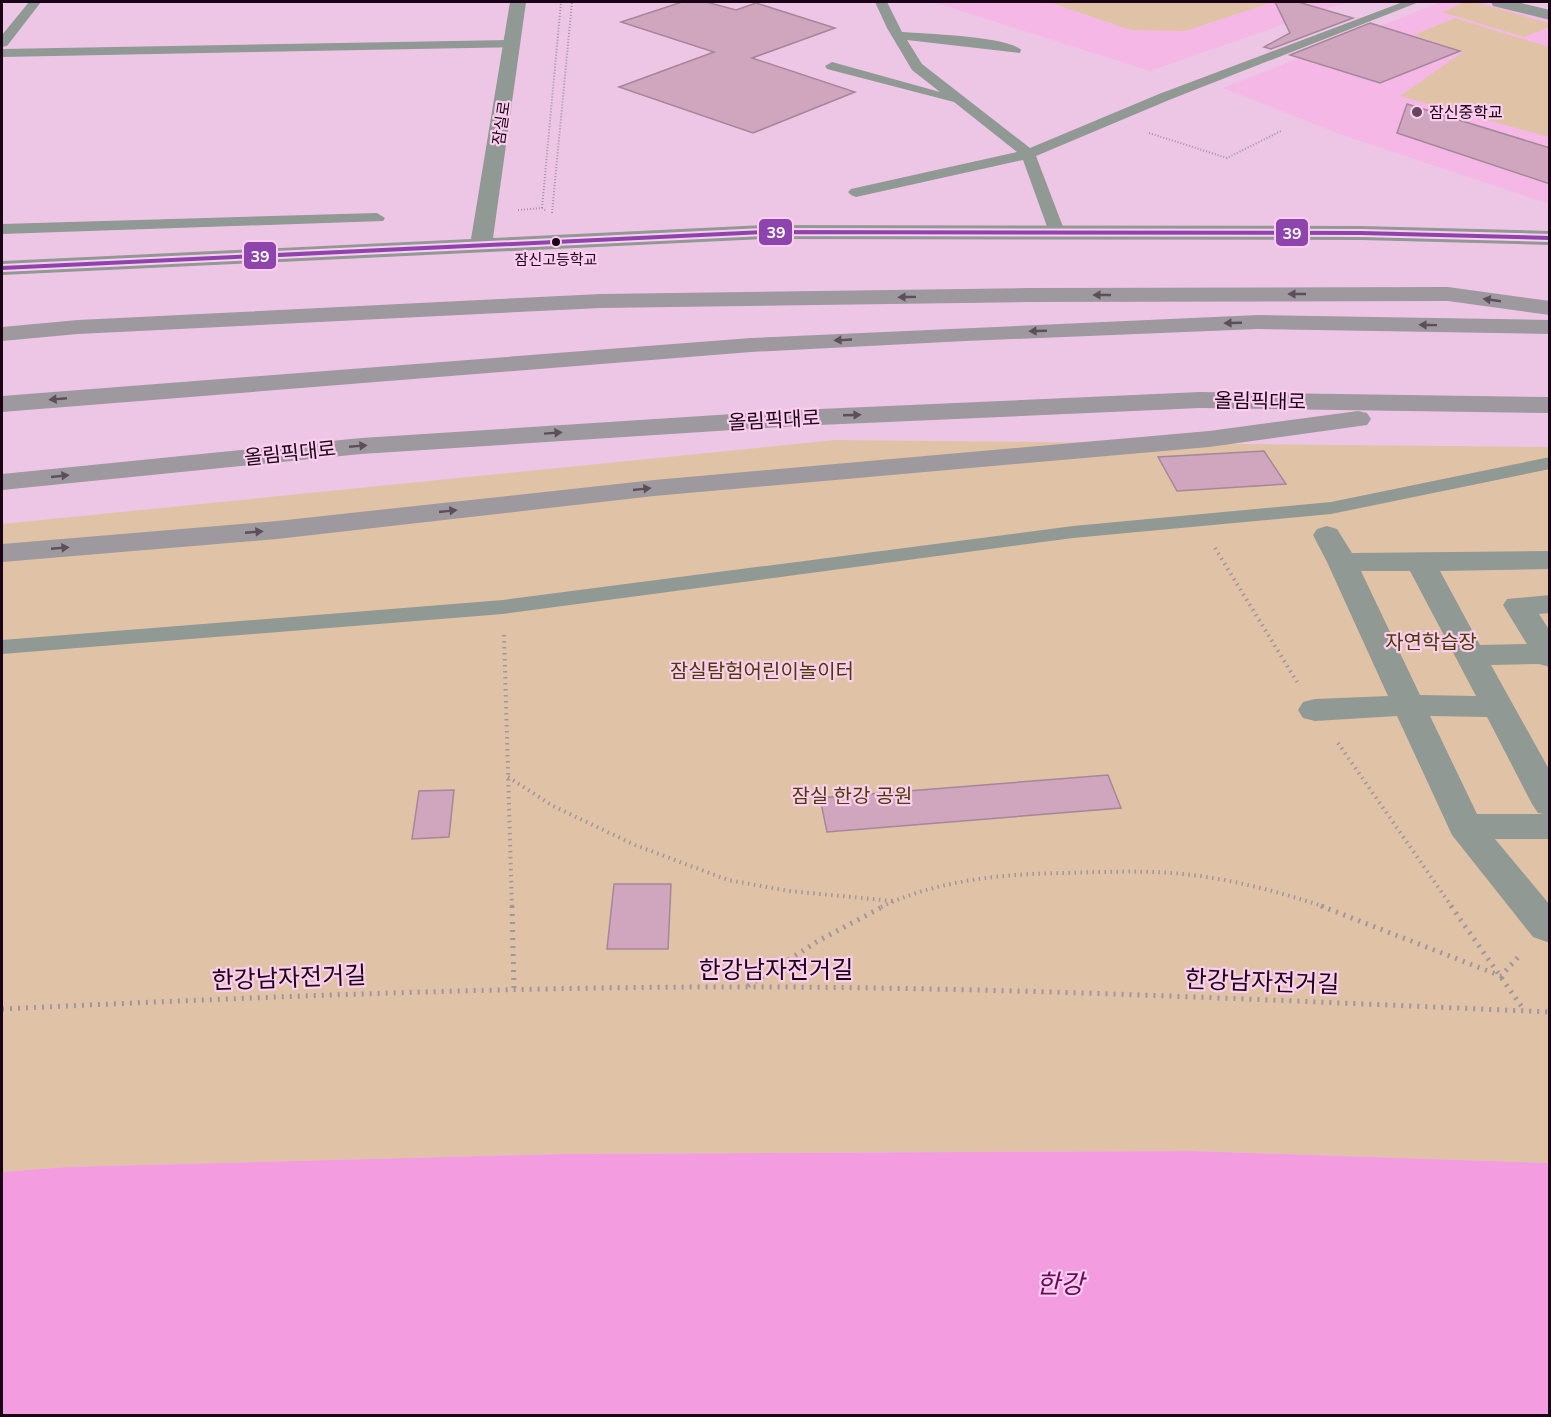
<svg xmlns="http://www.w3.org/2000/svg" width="1551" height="1417" font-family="'Nunito Sans','Noto Sans KR',sans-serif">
	<rect width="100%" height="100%" fill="#eec6e5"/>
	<path fill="#f4b7e6" d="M933,2H1347L1150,71Z
		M1441,2H1481L1549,20V204L1345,136L1223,88Z"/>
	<path fill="#e0c3a6" d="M1049,2H1273L1185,31L1131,30Z
		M1466,2H1474L1549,23V27L1524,37L1442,12Z
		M1455,18L1549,47V137L1400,96L1463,52L1414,35Z
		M835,440L1549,447V1163L1194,1151L562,1154L66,1167L2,1172V524Z"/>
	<path fill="#f39de0" d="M1194,1151L1549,1163V1415H2V1172L66,1167L562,1154Z"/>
	<path fill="#cfa6bd" stroke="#a6869a" stroke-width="1.5" d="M682,2H706L736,10L756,3L835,28L752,58L855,92L753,133L619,87L714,52L621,22Z
		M1275,2H1298L1353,18L1271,49L1264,47L1290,33Z
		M1370,23L1460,51L1380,83L1290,55Z
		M1407,104L1550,148V184L1397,133Z
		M1264,451L1286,484L1177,491L1158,457Z
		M1108,775L1121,808L827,832L820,798Z
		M454,790L449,837L412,839L419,791Z
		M614,884H671L668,949H607Z"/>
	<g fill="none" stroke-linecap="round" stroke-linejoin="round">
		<path stroke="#9f969e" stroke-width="2" stroke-dasharray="1 2" stroke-linecap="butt" d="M1149,133L1227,158L1281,131
			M542,208L561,2
			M518,210L542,208L546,211
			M552,213L572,2"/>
		<path stroke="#9f969e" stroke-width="4" stroke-dasharray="1.5 4.5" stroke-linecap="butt" d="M1215,548L1297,682
			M504,635L512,907
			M1338,743L1452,907
			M508,777L553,806L635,845L728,880L789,891L893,901
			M881,907C938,880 1001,874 1064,873C1104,872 1144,870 1183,874C1232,879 1279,892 1326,907"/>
		<path stroke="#9f969e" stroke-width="5" stroke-dasharray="2 6" stroke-linecap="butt" d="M512,906L514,989
			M1321,906L1501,976L1521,954
			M1451,906L1524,1010
			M748,986L818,941L884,906
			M2,1009C259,997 515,986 772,987C1032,988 1291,1001 1550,1012"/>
		<path fill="#909993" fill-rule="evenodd" d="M29,2H41L7,46L2,47V35Z
			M875,2H887L902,32C925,34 1008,36 1021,50L1020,53L907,40L922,64L1030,148L1159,94L1403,2H1419L1169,100L1036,156L1065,232L1057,237L1049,232L1023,160L856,197L851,195L848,192L851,189L1017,152L954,102L827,69L825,66L832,62L940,92L912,70L887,28Z
			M512,40L518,44L517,47L2,57V49Z
			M377,213L385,218L383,221L2,234V224Z
			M1550,457V469L1331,514L1073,538L503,614L2,654V640L503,600L1073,526L1331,502Z"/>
		<path fill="#909993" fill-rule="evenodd" d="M1327,526L1337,529L1352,553L1550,551V569L1440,571L1480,645L1527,644L1503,605L1507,599L1550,595V613L1539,614L1550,631V667L1539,664L1491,665L1550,771V839H1495L1550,905V943L1533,937L1452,835L1397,716L1315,721L1303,718L1298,710L1303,702L1315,699L1388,696L1327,562L1313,535L1317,529ZM1361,571H1410L1476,696L1420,695ZM1430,716L1487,717L1532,804L1538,813L1544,814H1477Z"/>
		<path fill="#909993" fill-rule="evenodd" d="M1491,2H1517L1550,10V20L1493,6Z"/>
		<path fill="#909993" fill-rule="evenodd" d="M510,2H526L493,238L766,225L1361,226L1550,231V245L1361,240L766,239L2,275V261L471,239Z"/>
		<path fill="#9d999e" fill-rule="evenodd" d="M1448,287L1550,301V315L1448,301L1029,302L601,308L78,334L2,341V327L78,320L601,294L1029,288Z
			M1258,315L1550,320V334L1258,329L966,341L751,352L2,412V396L751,338Z
			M1200,392L1550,397V413L1200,408L797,426L361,454L2,490V474L361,438L797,410Z
			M1358,411L1367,413L1371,419L1367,425L1209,447L654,496L277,539L2,562V544L277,521L654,480L1209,431Z"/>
		<g stroke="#fbceef" stroke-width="8">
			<path id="bus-1" d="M2,268L766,232L1361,233L1550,238"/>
		</g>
		<use href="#bus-1" stroke="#8e44ad" stroke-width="4"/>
	</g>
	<defs><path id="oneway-solid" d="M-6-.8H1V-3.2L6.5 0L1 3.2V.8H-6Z" transform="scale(1.5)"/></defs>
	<g fill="#5c4e5a">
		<use href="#oneway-solid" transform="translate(1297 294) rotate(180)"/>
		<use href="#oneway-solid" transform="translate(1102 295) rotate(180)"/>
		<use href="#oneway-solid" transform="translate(907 297) rotate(179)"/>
		<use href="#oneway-solid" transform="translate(1492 300) rotate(-172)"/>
		<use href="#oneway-solid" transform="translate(1233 323) rotate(178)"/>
		<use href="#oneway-solid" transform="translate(1428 325) rotate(-179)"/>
		<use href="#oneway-solid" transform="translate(1038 331) rotate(178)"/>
		<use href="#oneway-solid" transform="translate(843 340) rotate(177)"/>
		<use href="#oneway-solid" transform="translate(58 399) rotate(175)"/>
		<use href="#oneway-solid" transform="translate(852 415) rotate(-2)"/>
		<use href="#oneway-solid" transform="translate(553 433) rotate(-4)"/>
		<use href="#oneway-solid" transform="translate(358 446) rotate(-5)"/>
		<use href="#oneway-solid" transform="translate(60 476) rotate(-6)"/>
		<use href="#oneway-solid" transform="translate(642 489) rotate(-6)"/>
		<use href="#oneway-solid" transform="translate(448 511) rotate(-6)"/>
		<use href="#oneway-solid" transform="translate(254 532) rotate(-5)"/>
		<use href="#oneway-solid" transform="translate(60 548) rotate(-5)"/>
	</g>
	<circle fill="#64475e" stroke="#fbceef" stroke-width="2" cx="1417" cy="112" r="6"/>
	<circle fill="#1a0316" stroke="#fbceef" stroke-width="2" cx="556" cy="242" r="5"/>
	<g text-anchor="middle" stroke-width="4.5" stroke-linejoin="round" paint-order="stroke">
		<g font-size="15" fill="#1a0316" stroke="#fbceef">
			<text x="556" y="265">잠신고등학교</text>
		</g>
		<g font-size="16" fill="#1a0316" stroke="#fbceef" text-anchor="start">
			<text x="1429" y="118">잠신중학교</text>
		</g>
		<g font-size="16" fill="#1a0316" stroke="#fbceef">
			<text transform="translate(501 123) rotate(-82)" y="6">잠실로</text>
		</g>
		<g font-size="20" fill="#1a0316" stroke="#fbceef">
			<text transform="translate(1260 401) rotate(1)" y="7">올림픽대로</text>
			<text transform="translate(774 420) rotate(-3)" y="7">올림픽대로</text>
			<text transform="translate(290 453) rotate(-6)" y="7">올림픽대로</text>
		</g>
		<g font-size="20" fill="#4a3d00" stroke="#fbceef">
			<text x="1431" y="649">자연학습장</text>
			<text x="762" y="678">잠실탐험어린이놀이터</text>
			<text x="852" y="803">잠실 한강 공원</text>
		</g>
		<g font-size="24" fill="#1a0316" stroke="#fbceef">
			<text x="776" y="978">한강남자전거길</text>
			<text transform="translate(289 978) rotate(-2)" y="8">한강남자전거길</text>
			<text transform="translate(1262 982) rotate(2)" y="8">한강남자전거길</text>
		</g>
		<g font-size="26" font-style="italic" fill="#6a085c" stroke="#fbceef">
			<text x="1060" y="1293">한강</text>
		</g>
	</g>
	<g stroke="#fbceef" stroke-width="2">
		<rect x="758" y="218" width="35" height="28" rx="6" fill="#8e44ad"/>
		<rect x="1275" y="218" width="34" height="29" rx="6" fill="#8e44ad"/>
		<rect x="243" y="241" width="34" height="29" rx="6" fill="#8e44ad"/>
	</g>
	<g font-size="16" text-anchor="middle" font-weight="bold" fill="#fff">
		<text x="776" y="238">39</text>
		<text x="1292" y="239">39</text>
		<text x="260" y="262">39</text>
	</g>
	<rect width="1551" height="1417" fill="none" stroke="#1a0316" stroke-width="6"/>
</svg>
